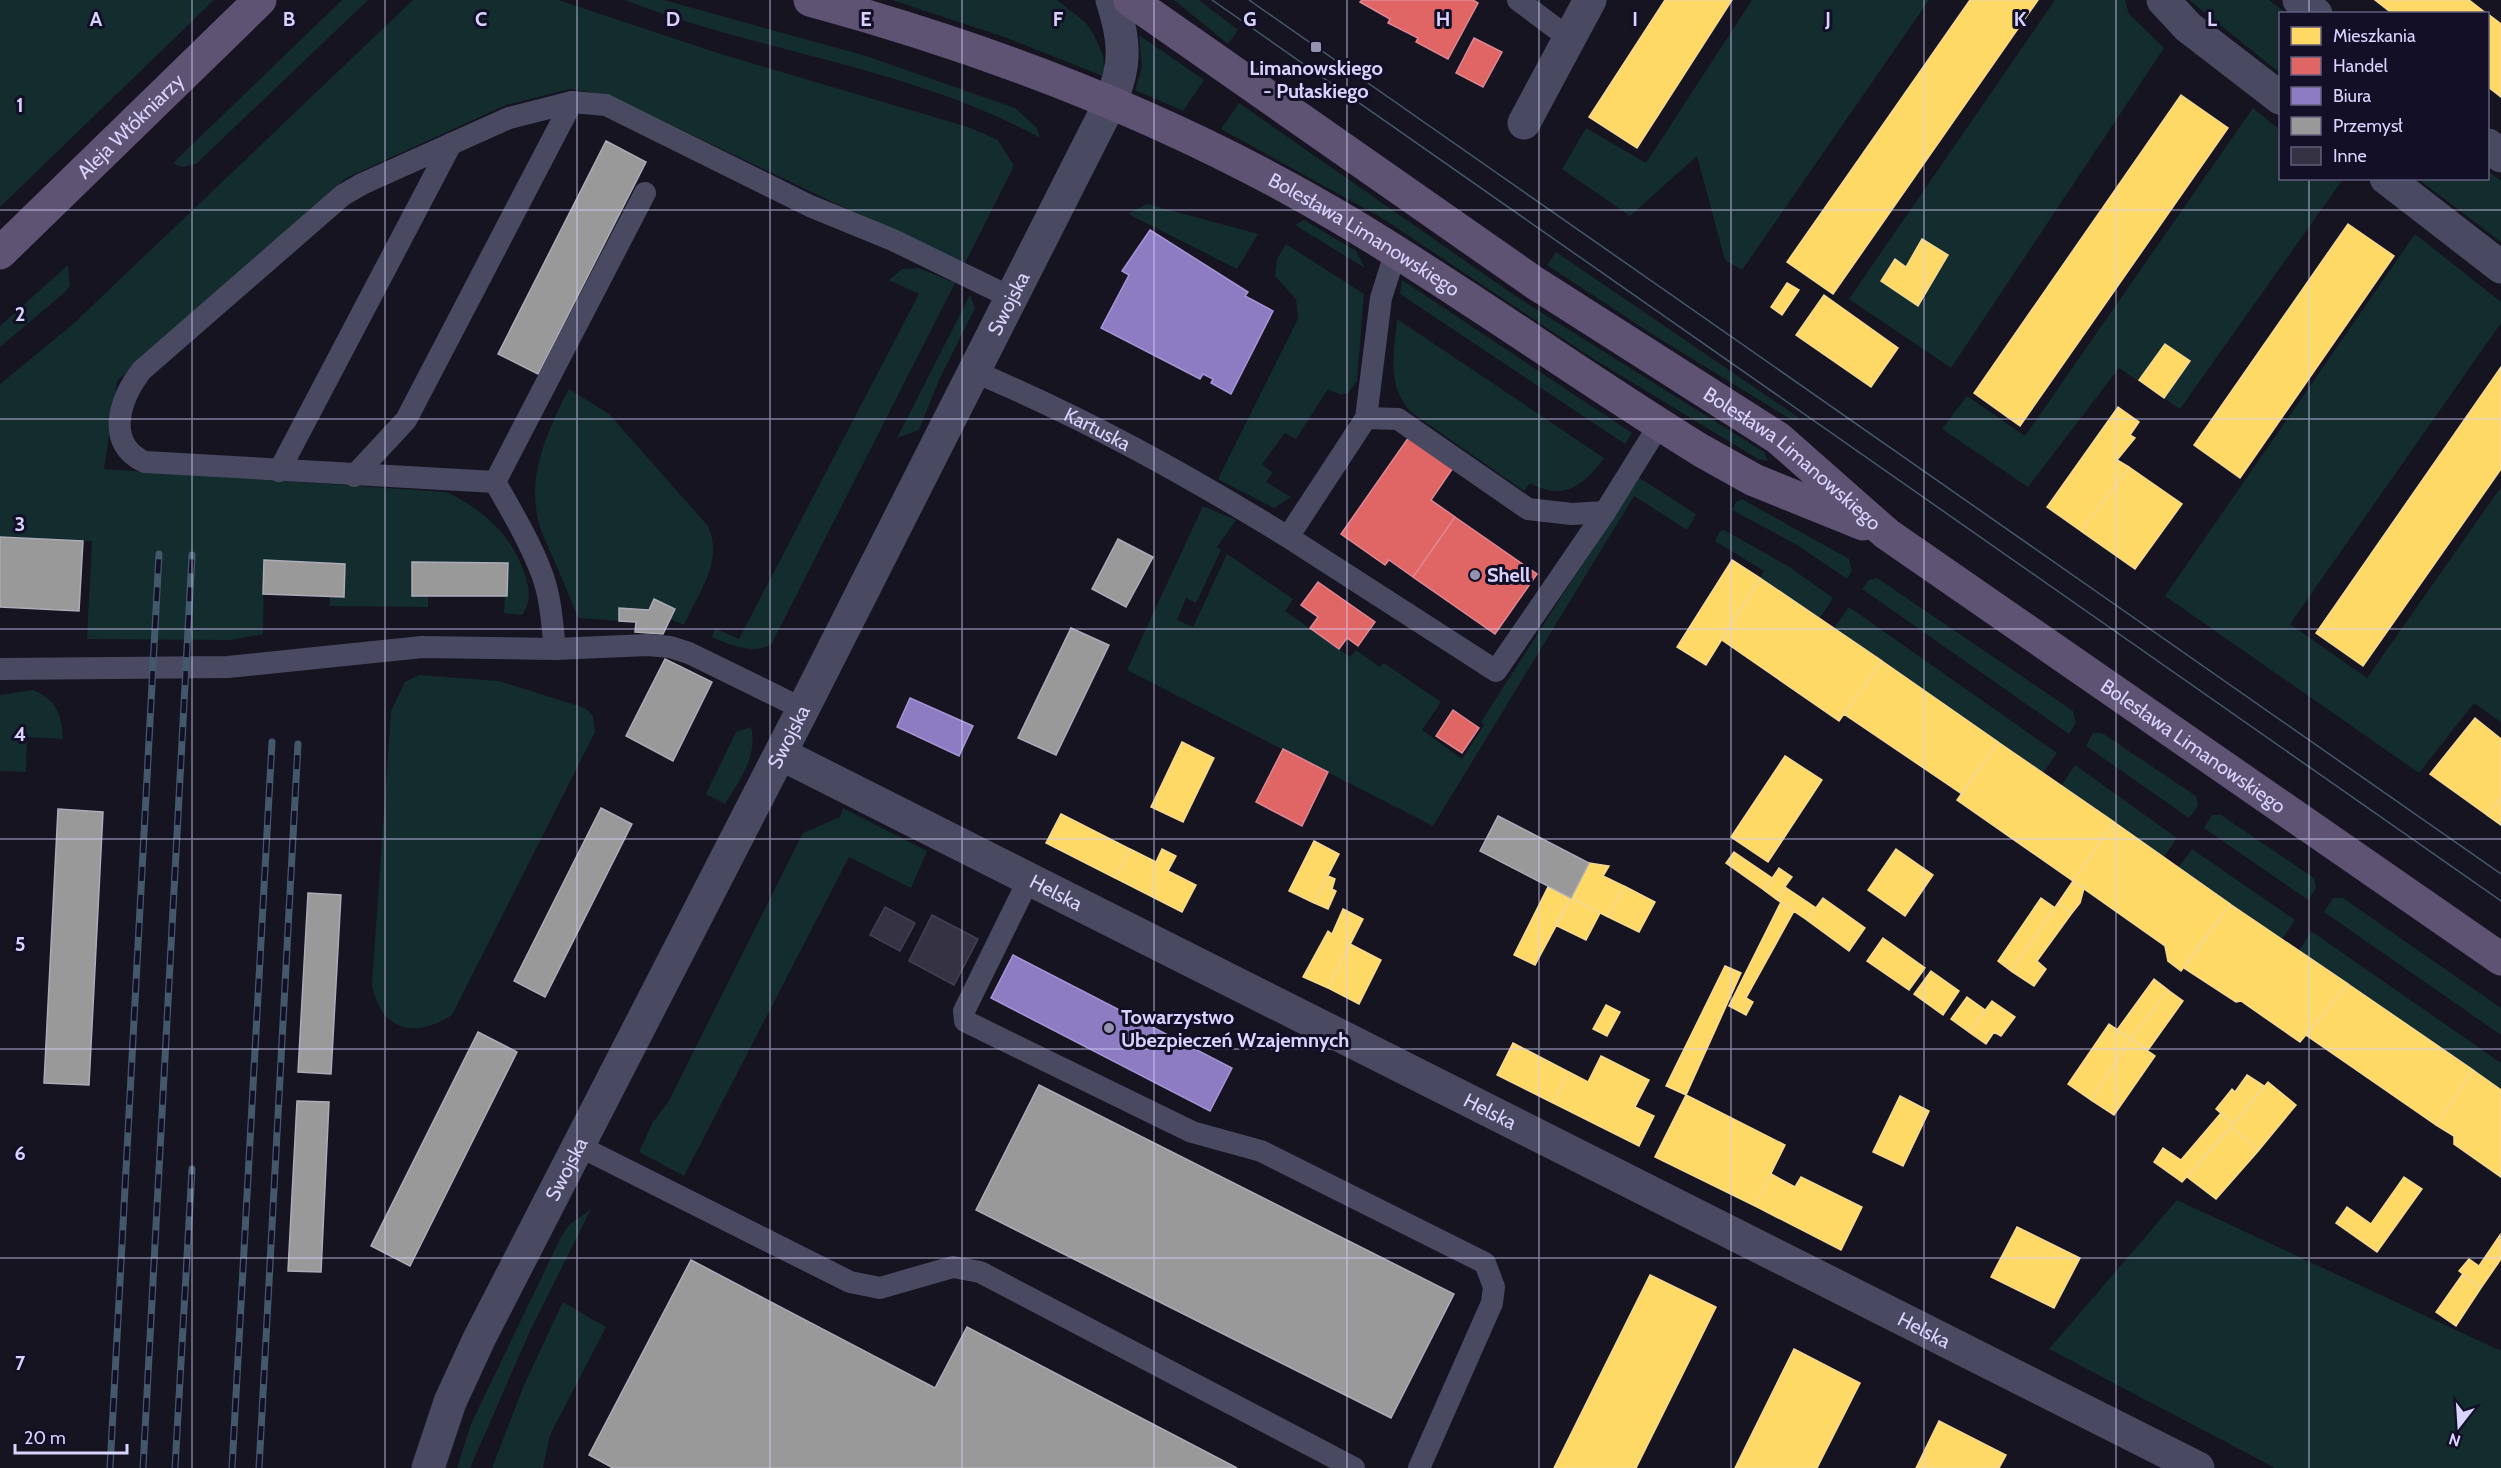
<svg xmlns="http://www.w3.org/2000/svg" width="2501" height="1468" font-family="Cabin,sans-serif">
	<rect width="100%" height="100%" fill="#161421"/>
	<path fill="#132c2d" d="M0,0H214L0,207Z
		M342,0H368L196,164L182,167L173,163Z
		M413,0H558L724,55L968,127L998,140L1014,166L964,265L609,95L570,89L506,105L346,178L117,381L104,469L446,492C484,510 512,535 525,575C530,590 531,602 522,615L504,613L505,596H507V563L412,562V595H428V607L329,606L330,597H344L264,561L263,634L231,640L87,639L92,541L0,537V384L72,325Z
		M625,0H664L866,56L1015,108L1037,128L1040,138C912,67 760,53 625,0Z
		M892,0H1057L1085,22L1093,33L1103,55L1105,77L1007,38Z
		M1174,0H1199L1238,30L1228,44Z
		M1752,0H1929L1742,270L1725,260L1697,156L1630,216L1562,169L1586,128L1646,163Z
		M2055,0H2125L2129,14L2164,48L1951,368L1849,299Z
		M2189,0H2269L2286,13L2280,14V73Z
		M1139,35L1204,80L1183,111L1135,90L1142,67Z
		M1239,103L1517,297L1764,452L1768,461L1758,459L1592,358L1382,218L1221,129Z
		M2253,108L2280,130V178L2343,179L2180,409L2119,368L2028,487L1942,429L1967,396L2025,436Z
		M2488,171L2501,181V242L2418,179L2488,178Z
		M1147,204L1258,234L1237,269L1128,214Z
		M1304,220L1356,251L1365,268L1295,225Z
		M2415,234L2501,302V323L2290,624L2367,678L2501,487V722L2474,703L2419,773L2165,596Z
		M1286,244L1364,294L1357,381L1348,393L1341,395L1328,389L1296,439L1285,433L1262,464L1273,473L1266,482L1291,497L1274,508L1218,479L1298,319L1296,299L1275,276L1277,259Z
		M1556,252L1798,417V420H1792L1652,334L1547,265Z
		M68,265L70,286L64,293L0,347V326Z
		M919,268L955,283L772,643C758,656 728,645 712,637L715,628L739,639L919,294L889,280L902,269Z
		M1402,280L1632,433L1625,444L1400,294Z
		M970,295L975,308L939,380L919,430L897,438Z
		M1397,319L1604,458C1584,485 1564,502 1530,483L1524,491L1411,412C1386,385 1394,353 1397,319Z
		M569,389L609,414L708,526C724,561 698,593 684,625L670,619L675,609L654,599L649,610L619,608V621L579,618L574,608C565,585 555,562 545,540C521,487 545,435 569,389Z
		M1638,477L1696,514L1687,530L1634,496L1433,826L1127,670L1203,506L1236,520L1217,547L1221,550L1196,603L1186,598L1177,620L1193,627L1227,554L1293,599L1285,611L1350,657L1356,650L1380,667L1384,663L1441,702L1422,730L1462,759L1484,725L1481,722Z
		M1742,499L1849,559L1852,571L1847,579L1797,545L1732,510L1736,502Z
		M1724,530L1788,566L1833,598L1820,618L1760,578L1764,571L1715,541L1720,531Z
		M1877,578L2073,711L2076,723L2069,734L1862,589L1869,580Z
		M1849,607L2057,753L2043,773L1834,628Z
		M419,675L499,681L585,708L593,716L595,732L452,1015C415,1039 381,1031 372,985L391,711L405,682Z
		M33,690C57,700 62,715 63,739L27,737L26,772L0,771V695Z
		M751,727C758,758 740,779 725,804L706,794L736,732Z
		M2093,733H2102L2196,796L2198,806L2189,818L2086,746Z
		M2075,765L2177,838L2164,857L2061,786Z
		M843,808L927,851L911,888L849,857L684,1176L639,1152L653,1122L669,1101L803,833L840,817Z
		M2212,815H2221L2314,878L2316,888L2308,900L2204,828Z
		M2192,849L2295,920L2282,939L2178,868Z
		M2333,898H2343L2501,1008V1035L2324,912Z
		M2311,931L2501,1063V1090L2299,951Z
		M2177,1200L2501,1351V1468H2275L2049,1349Z
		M591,1209L530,1331L470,1468H457L471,1424L561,1237L569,1225Z
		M563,1302L606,1327L550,1435L543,1468H492L524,1385Z"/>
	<path fill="#ffd966" stroke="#f4d894" stroke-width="1.5" d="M1665,0H1732L1637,148L1589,117Z
		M1970,0H2038L1833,294L1787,262Z
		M2375,0H2469L2487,14H2393Z
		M2488,14L2501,24V97L2488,87Z
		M2181,95L2228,128L2020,426L1974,393Z
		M2348,224L2394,256L2240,478L2194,445Z
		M1922,239L1948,255L1918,306L1881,281L1895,259L1906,267Z
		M1787,283L1799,290L1782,315L1771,307Z
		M1824,295L1898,348L1871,387L1796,335Z
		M2165,344L2190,361L2164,398L2139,380Z
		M2501,367V469L2363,666L2316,633Z
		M2118,407L2139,422L2130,435L2135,438L2117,460L2129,467L2081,531L2047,507Z
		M2129,467L2182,504L2135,569L2081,531Z
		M1732,560L1760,578L1706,665L1677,647Z
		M1760,578L1882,661L1839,721L1722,640Z
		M1882,661L1998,742L1962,794L1844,714Z
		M2475,718L2501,739V798L2487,815L2430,774Z
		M1182,742L1214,758L1183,822L1151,807Z
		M1998,742L2114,822L2073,881L1957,800Z
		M1785,756L1822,780L1768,862L1731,837Z
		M2501,798V825L2487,815Z
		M1061,814L1130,849L1115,878L1046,843Z
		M2114,822L2230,904L2181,971L2168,961L2165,946L2073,881Z
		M1314,841L1339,854L1314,903L1289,891Z
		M1130,849L1156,862L1162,849L1176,856L1168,871L1196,885L1182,912L1115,878Z
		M1896,849L1933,875L1905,916L1868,890Z
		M1734,852L1772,878L1764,890L1726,863Z
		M1589,863L1609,866L1603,876L1624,886L1608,917L1571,898Z
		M1779,868L1792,877L1776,899L1764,890Z
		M1328,876L1335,879L1332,889L1336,891L1328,909L1314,903Z
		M2073,881L2084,888L2080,903L2072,913L2058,903Z
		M1624,886L1655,902L1639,932L1608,917Z
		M1548,887L1571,898L1535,965L1514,955Z
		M1785,887L1816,908L1807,920L1776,899Z
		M1571,898L1600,913L1586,940L1555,925Z
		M1823,898L1865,928L1849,951L1807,920Z
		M2041,898L2055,908L2011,971L1998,961Z
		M1781,902L1794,911L1746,998L1753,1002L1746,1015L1729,1006Z
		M2058,903L2072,913L2037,961L2046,969L2034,986L2011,971Z
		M2230,904L2348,984L2300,1042L2241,1001L2236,1002L2184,968Z
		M1343,909L1363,919L1328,988L1303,977L1328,931L1332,934Z
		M1883,938L1925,968L1909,990L1867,961Z
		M1350,944L1381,960L1359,1004L1328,988Z
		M1725,966L1741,973L1686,1095L1666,1086Z
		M1931,971L1959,991L1943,1015L1914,994Z
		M2154,979L2168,990L2131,1039L2117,1030Z
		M2348,984L2473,1070L2436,1125L2306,1035Z
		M2168,990L2183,1001L2148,1050L2131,1039Z
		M1967,997L1985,1010L1969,1032L1951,1019Z
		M1992,1001L2015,1017L2001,1036L1994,1032L1986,1044L1969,1032Z
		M1606,1005L1620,1012L1607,1036L1593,1029Z
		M2109,1024L2131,1039L2091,1100L2068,1084Z
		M2131,1039L2155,1056L2114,1115L2091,1100Z
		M1513,1043L1569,1072L1553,1103L1497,1075Z
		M1601,1056L1649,1080L1635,1107L1654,1116L1639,1146L1553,1103L1569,1072L1588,1082Z
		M2473,1070L2501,1090V1177L2454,1144V1136L2436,1125Z
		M2247,1075L2264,1086L2233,1124L2216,1109L2232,1089L2235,1092Z
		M2268,1082L2296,1105L2259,1150L2231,1127Z
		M1686,1095L1785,1145L1755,1206L1655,1157Z
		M1900,1096L1929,1111L1903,1166L1873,1152Z
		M2221,1113L2233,1124L2182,1182L2154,1162L2163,1148L2181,1160Z
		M2231,1127L2259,1150L2216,1199L2187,1177Z
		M1771,1174L1795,1187L1801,1177L1862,1207L1841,1250L1755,1206Z
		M2404,1177L2422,1189L2377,1252L2336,1223L2347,1207L2371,1224Z
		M2017,1227L2080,1258L2054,1308L1991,1277Z
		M2500,1235L2501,1259L2481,1288L2459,1271L2469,1259L2479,1266Z
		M1650,1275L1716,1307L1636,1468H1554Z
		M2462,1275L2481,1288L2456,1326L2436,1312Z
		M1794,1349L1860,1383L1817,1468H1735Z
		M1939,1421L2006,1455L1999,1468H1916Z"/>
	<path fill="#e06666" stroke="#de8794" stroke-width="1.5" d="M1362,0H1473L1478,3L1448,59L1416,42L1418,38L1388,23L1390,19L1360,2Z
		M1474,38L1502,52L1483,87L1456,73Z
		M1411,434L1455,465L1431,500L1455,517L1413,577L1389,560L1385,565L1341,534Z
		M1455,517L1537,574L1495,634L1413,577Z
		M1318,582L1375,622L1358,646L1347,638L1339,649L1310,628L1318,617L1301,605Z
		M1453,710L1479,728L1462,753L1436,736Z
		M1283,749L1328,772L1302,826L1256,802Z"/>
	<path fill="#8e7cc3" stroke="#a496d5" stroke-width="1.5" d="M1150,230L1248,292L1245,296L1273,311L1231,394L1211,383L1213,379L1203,374L1200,379L1101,328L1129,275L1122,271Z
		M910,698L973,726L959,756L897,727Z
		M1013,955L1232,1068L1210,1111L991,998Z"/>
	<path fill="#999" stroke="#acabb8" stroke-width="1.5" d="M606,141L646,162L538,374L498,354Z
		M0,537L83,541L79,611L0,607Z
		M1118,539L1153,557L1126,607L1092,589Z
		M264,560L345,564L344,597L263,594Z
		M412,562L508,563L507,596H412Z
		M654,599L675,609L663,634L635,632L636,622L619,621V608L649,610Z
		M1071,628L1109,645L1056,755L1018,738Z
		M665,659L712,682L673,761L626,736Z
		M601,808L632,824L545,997L514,981Z
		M58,809L103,812L89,1085L44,1083Z
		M1498,816L1589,863L1571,898L1480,851Z
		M308,893L341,895L331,1074L298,1072Z
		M478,1032L517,1052L410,1266L371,1246Z
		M1039,1085L1454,1294L1391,1418L976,1210Z
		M297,1101L329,1102L321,1272L288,1271Z
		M691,1260L935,1388L967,1327L1237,1468H613L589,1455Z"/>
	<path fill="#343243" stroke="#433f54" stroke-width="1.5" d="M885,907L915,923L900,951L870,935Z
		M932,915L978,939L954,985L909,961Z"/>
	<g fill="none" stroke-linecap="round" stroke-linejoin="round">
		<g stroke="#4a4962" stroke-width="22">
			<path d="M1518,0L1570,39"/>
			<path d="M1396,251L1381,298L1366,418L1288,537L1496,671L1605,512L1659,425"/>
			<path id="s1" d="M975,372C1085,418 1187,475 1288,537"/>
			<path d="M1366,418L1398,419L1528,509L1572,514L1605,512"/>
			<path d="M279,471L451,144"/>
			<path d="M354,476L406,420L572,102"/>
			<path d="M495,482L645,193"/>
			<path d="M555,649C552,624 551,598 542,574C530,542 512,512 495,482L145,462C104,444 120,398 142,370L343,195L362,184L509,118L572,102L606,105L810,206L893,240L1012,298"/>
			<path d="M0,669L228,667L422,647L555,649L648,645L670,647L689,653L803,709"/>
			<path d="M1029,879L964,1011L965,1021L1192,1132L1261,1151L1485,1263L1494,1287L1492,1303L1419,1468"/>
			<path d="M579,1146L850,1282L880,1288L953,1267L980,1272L1354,1468"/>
		</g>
		<g stroke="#4a4962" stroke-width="33">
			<path d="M2163,0L2188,27L2280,98"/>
			<path d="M2299,0L2316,14"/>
			<path d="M1524,123L1590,0"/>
			<path d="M2488,145L2501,156"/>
			<path d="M2386,178L2501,267"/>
			<path id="s2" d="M781,754L2198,1468"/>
			<path id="s3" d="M428,1468L450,1402L479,1339L803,709L1110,103C1127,65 1125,40 1112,0"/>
		</g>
		<g stroke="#5e5373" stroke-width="33">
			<path id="s4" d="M810,0C994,50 1176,120 1341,218C1464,291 1580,376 1702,451L1754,480L1863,524"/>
			<path id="s5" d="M1130,0L1535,283L1778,438L1887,534L2501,959"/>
			<path id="s6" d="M0,253L260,0"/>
		</g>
		<path stroke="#43596b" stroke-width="1.5" d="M1212,0L2501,901
			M1249,0L2501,874"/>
		<g stroke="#43596b" stroke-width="7">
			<path id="rail" d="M110,1468L159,554
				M143,1468L192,555
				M175,1468L192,1169
				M232,1468L272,742
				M259,1468L298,744"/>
		</g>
		<use href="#rail" stroke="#130f26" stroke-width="4.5" stroke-dasharray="14" stroke-linecap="butt"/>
	</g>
	<path fill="none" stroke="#d9d4ff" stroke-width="1.5" stroke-opacity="0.55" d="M192,0V1468M385,0V1468M577,0V1468M770,0V1468M962,0V1468M1154,0V1468M1347,0V1468M1539,0V1468M1731,0V1468M1924,0V1468M2116,0V1468M2309,0V14M2309,178V1468M0,210H2501M0,419H2501M0,629H2501M0,839H2501M0,1049H2501M0,1258H2501"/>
	<g fill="#9591b1" stroke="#130f26" stroke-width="2">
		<rect x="1310" y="41" width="12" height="12" rx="3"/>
		<circle cx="1475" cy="575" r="6"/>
		<circle cx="1109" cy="1028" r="6"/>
	</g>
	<g text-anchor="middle" stroke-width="6" stroke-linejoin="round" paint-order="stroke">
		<g font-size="20" font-weight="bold" fill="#d9d4ff" stroke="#130f26" text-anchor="start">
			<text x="1316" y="75" text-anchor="middle">Limanowskiego<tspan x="1316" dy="23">- Pułaskiego</tspan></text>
			<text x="1487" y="582">Shell</text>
			<text x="1121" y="1024">Towarzystwo<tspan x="1121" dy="23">Ubezpieczeń Wzajemnych</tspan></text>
		</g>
		<g font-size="20" fill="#d9d4ff" stroke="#130f26">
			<text dy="7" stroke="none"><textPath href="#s6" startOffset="182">Aleja Włókniarzy</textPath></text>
			<text dy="7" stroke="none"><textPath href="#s4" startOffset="604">Bolesława Limanowskiego</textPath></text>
			<text dy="7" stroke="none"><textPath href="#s3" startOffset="1302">Swojska</textPath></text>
			<text dy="7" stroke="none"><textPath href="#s1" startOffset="135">Kartuska</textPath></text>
			<text dy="7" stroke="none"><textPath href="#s5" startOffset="806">Bolesława Limanowskiego</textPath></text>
			<text dy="7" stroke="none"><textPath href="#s3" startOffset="816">Swojska</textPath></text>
			<text dy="7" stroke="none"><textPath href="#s5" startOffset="1300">Bolesława Limanowskiego</textPath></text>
			<text dy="7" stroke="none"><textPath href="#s2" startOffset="308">Helska</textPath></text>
			<text dy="7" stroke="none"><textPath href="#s2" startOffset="794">Helska</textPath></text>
			<text dy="7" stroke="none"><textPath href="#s3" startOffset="330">Swojska</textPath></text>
			<text dy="7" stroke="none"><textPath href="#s2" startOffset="1280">Helska</textPath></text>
		</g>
	</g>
	<g font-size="20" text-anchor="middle" font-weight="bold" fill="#d9d4ff" stroke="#130f26" stroke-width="6" stroke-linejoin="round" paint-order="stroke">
		<text x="96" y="26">A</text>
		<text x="289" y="26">B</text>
		<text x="481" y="26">C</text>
		<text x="673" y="26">D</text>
		<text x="866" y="26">E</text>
		<text x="1058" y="26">F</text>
		<text x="1250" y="26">G</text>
		<text x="1443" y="26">H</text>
		<text x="1635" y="26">I</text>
		<text x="1828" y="26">J</text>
		<text x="2020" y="26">K</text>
		<text x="2212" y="26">L</text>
		<text x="20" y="112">1</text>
		<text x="20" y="321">2</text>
		<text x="20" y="531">3</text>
		<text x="20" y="741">4</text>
		<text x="20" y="951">5</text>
		<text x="20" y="1160">6</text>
		<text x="20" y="1370">7</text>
	</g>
	<rect x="2279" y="12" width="210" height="168" fill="#130f26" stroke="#625e7d" stroke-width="1.5"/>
	<rect x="2291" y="27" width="30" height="18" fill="#ffd966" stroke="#625e7d" stroke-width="1.5"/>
	<text x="2333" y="42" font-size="18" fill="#d9d4ff">Mieszkania</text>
	<rect x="2291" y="57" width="30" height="18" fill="#e06666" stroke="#625e7d" stroke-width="1.5"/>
	<text x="2333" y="72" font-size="18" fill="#d9d4ff">Handel</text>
	<rect x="2291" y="87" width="30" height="18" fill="#8e7cc3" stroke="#625e7d" stroke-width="1.5"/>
	<text x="2333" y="102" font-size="18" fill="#d9d4ff">Biura</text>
	<rect x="2291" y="117" width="30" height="18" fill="#999999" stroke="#625e7d" stroke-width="1.5"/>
	<text x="2333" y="132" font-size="18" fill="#d9d4ff">Przemysł</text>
	<rect x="2291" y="147" width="30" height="18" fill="#343243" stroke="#625e7d" stroke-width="1.5"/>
	<text x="2333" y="162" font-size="18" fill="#d9d4ff">Inne</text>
	<g transform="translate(2459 1426) rotate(197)" stroke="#130f26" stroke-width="4.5" paint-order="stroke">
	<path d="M0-4.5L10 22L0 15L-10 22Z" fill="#d9d4ff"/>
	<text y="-9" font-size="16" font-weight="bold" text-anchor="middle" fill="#d9d4ff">N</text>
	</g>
	<path d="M15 1444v9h112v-9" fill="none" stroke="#d9d4ff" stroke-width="3"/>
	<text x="24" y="1444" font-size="18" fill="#d9d4ff" stroke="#130f26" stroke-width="4.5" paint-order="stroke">20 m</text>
</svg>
